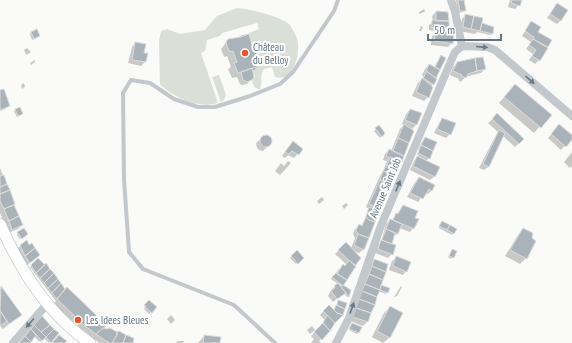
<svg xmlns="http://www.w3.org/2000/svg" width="572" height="343" font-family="'PT Sans Narrow',sans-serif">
	<rect width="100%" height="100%" fill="#fafaf8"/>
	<path fill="#dadfd7" d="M237,8C250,9 281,16 290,25C292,28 296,35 297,39C301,52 294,83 275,77L272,67L264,69C259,75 263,82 260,89H258L254,87L252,81L255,76L252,68L259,66L256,56L257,55L254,44H252L249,33L259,29L257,23L222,33L220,36L207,40L205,51L201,53L218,103C197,109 176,98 160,85L159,41L161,31L167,29L180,34L205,30L217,16Z
		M219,75L226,95L224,100L221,102L212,77Z"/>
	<path fill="#0003" d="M456,0H463L465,10L463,12L458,13Z
		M510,0H521L519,5L515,9L508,7Z
		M557,4L561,20L557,24L547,18Z
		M424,9L425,11L424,12L419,14V12L421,11Z
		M436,12L448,27L443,32L452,43L448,47L431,45L432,36L437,31L429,30V25L433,22L432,16Z
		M466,15L480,27L482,24L493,28L492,34L490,35L477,32L475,34L459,31L462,19Z
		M531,22L537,32L551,41L539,60L535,64L529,60L533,54L526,49L531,42L522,36Z
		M421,26L423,27L421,31H419Z
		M31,32L39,36L32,40L30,34Z
		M246,34L243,38L251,46L256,54L255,56L258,66L252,72V79L247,84L242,85L240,84L237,77L232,78L228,69L231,67L227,56L224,57L221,49L228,40L239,38L240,36Z
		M135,43L143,54L145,62L141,66L128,63L132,47Z
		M27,48L31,52L26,55L24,50Z
		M441,56L445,58L433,84L431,87L428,97L424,101L412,96L418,83L424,77L422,75L425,69L429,65L435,68Z
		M35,60V62L31,65L30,63Z
		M457,63L485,69L481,73L465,77L461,82L458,80L459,79L450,75L453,67Z
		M24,83L25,87L22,89L21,85Z
		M515,85L550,115L534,133L499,103Z
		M0,91L9,106L5,109L0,111Z
		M16,109L22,114L17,117L14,111Z
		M410,110L420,114L416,125L411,130L363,250L359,253L353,251L342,285L350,290L349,296L347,297L344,293L333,302L328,296L331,290L338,284L331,279L339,269L346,264L335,254L346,243L351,248L355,238L353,234L355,229L359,226H361L365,219L369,209L366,207L380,176L384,169L387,161L383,160L385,154L389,150L391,151L400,129L404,125L402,124L406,114Z
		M497,115L523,139L515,147L503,136L488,167L484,170L479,168L496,135L498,132L488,123Z
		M443,119L450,134L446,138L434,133L439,123Z
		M378,127L383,133L380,138L374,131Z
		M556,129L572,136V138L561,150L548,138Z
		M264,136H267L270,138L271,143L263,151L259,150L257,148L256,143Z
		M426,138L429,158L426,161L434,177L430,180L410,170L414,161L419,155H417L419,150L418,149L422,142Z
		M289,146L302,149L294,158L288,155L285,158L282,156Z
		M572,152V166L570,168L564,162Z
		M288,161L291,163L280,175L275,171L281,163L284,166Z
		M0,168L22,225L18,229L8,233L0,213Z
		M419,178L432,190L428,194L425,193L418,202L407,197L415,182Z
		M322,197L324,200L319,204L317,201Z
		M346,203L348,205L344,209L342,206Z
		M403,206L414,218L413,228L410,232L399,228L397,234L393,237L391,244L392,254L388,258L375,253L378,245L381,242L386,224L390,220H392Z
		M441,224L453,233L452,235L439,228Z
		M523,229L526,258L520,264L505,256L518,235Z
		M18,233H27L20,239L17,235Z
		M26,241L35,259L26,266L16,250Z
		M452,250L453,257L451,259L448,257Z
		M297,252L303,258L296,264L290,258Z
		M396,258L406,271L403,275L389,270L392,261Z
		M38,259L45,266L46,265L65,290L102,328L132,343H99L52,305L56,301L30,267Z
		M374,261L379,289L387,292L386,294L378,291L367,322L363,326L350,321L370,264Z
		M401,286L402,287L397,296L394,297Z
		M0,288L21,314L3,329L0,326Z
		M149,302L156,307L149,314L144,309L145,308L144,307Z
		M390,307L389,338L383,343L372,337L384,313Z
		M324,311L334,323L330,331L319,341L321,343H311L314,339L311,336L321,326L325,320L320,315Z
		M171,315L175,320L171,324L167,319Z
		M38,321L57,333L49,343L44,338L40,342L34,336L28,343H20Z
		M352,324L358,332L357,334L349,330Z
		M312,326L315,330L310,334L307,330Z
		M204,336L219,343H198Z
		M178,341H184L183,343H176Z"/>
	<path fill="#aab3b9" stroke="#dcdcda" d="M458,0H464L466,11H460Z
		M512,0H522L520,6L511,3Z
		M557,3L568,10L561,21L550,14Z
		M436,11L448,12L449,21H436Z
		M465,14L474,16L471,29L463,27Z
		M474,16L483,18L480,31L471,29Z
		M432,20L449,21V28L432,27Z
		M531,21L541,27L538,32L552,40L548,47L533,39L534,37L525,31Z
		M482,23L494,27L493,34L480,31Z
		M37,29L40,36L34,39L31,32Z
		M436,31L454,32L453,44L434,41Z
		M249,34L252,45L253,44L257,55H255L259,66L238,73L234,63L237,62L233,51L230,52L227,46L226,42L228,39L241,37Z
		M533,39L548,48L540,61L532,56L536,50L529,45Z
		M135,42L146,44L144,53H148L146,62L132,60Z
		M441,55L446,58L440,70L435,67Z
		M483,57L486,69L477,71L475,58Z
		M475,58L477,71L468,74L466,78L461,76L462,75L453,71L457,62Z
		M429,64L440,70L436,78L426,71Z
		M252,68L254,77L252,80L247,82L243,80L241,72Z
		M426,71L437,79L434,85L423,78L426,73Z
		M422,78L433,87L429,98L416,92Z
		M515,84L552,115L541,128L504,97Z
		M4,89L10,106L0,110V90Z
		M20,107L23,114L18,116L15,109Z
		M410,109L422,113L417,125L405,120Z
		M497,113L524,139L519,144L492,119Z
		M442,118L456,123L451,135L437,129Z
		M404,124L414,131L409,143L398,138Z
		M559,124L572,135V140L566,147L551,134Z
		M379,125L385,133L382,137L375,128Z
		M499,130L505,133L489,167L483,164Z
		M260 141a6 6 0 1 1 12 0a6 6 0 1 1-12 0Z
		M425,137L437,142L433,151L421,145Z
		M398,138L409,143L404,156L393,151Z
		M293,141L303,149L299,155L292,151L289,154L285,152Z
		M421,145L433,151L430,159L418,153Z
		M389,149L404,156L402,162L386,156Z
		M417,156L440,167L435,177L413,166Z
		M390,157L402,162L398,170L387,165Z
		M387,165L398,170L396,175L383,171Z
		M383,171L396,175L391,185L380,180Z
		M4,175L7,184L0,187V176Z
		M419,177L435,185L432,191L429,189L423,199L410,193Z
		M380,180L391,185L381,209L369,204Z
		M7,184L10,190L0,194V187Z
		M10,190L15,204L4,209L0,201V194Z
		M14,205L19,216L9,221L4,209Z
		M403,205L418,211L415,218L419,219L414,229L393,220L396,213L398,214Z
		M369,207L380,211L378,218L367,213Z
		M367,213L378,218L375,222L369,220L366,217Z
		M19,216L23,225L12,230L9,221Z
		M366,217L369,220L375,222L369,238L358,234L356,230L359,224L362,226Z
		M390,219L402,224L398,234L386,229Z
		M442,221L450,225L447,230L439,226Z
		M450,225L457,229L454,234L447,230Z
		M24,228L28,234L22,239L17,232Z
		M523,228L533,233L532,238L536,241L527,259L510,250Z
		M386,229L395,233L392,244L382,240Z
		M358,234L369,238L364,250L354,245Z
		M27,240L29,245L32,243L35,248L25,256L20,245Z
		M381,240L396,245L393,255L378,249Z
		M346,242L361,258L355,266L338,250Z
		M35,248L40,255L30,263L25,256Z
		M452,249L457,251L454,258L449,256Z
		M297,250L304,258L298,264L291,256Z
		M396,256L411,262L407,272L393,266Z
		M38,258L45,265L36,273L31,265Z
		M374,259L388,264L386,272L372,266Z
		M349,260L356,266L347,280L337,274L343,264L345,266Z
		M46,263L50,269L40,278L36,273Z
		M372,266L386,272L383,280L369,274Z
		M50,269L54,273L44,283L40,278Z
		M54,273L58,279L48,288L44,283Z
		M336,273L347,280L343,286L332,277Z
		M369,274L383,280L380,290L365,284Z
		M58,279L61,283L52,293L48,288Z
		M61,283L65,289L57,299L52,293Z
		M338,283L346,293L337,299L331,291L334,289L335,285Z
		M338,283L343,286V285L351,290L349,297Z
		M365,284L380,290L377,297L362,291Z
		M381,285L390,288L388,293L380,290Z
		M1,286L22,315L9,324L0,311Z
		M67,287L97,316L85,326L57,299Z
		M362,291L377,297L375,305L359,299Z
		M359,299L375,305L371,313L356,308Z
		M149,300L157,307L152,313L145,307L146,306L144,305Z
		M338,300L347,303L345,309L337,305Z
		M329,305L337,313L343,315L335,323L323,311Z
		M336,305L345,309L343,315L337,313L334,310Z
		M390,306L403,313L390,338L377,331Z
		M356,308L371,313L368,322L353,317Z
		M0,311L7,321L0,326Z
		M327,315L335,323L330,331L323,323Z
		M42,316L50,325L41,332L34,325Z
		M97,316L106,326L96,334L85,326Z
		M323,323L330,331L322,340L314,332Z
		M352,323L362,327L359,333L349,329Z
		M34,325L46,337L42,341L31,329Z
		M50,325L54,329L46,337L41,332Z
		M103,328L107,329L110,328L117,332V335L112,343H109L96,334Z
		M31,329L36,335L31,342L25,336Z
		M54,329L59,333L51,343L46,337Z
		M119,331L126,335L123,343H112L117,335V332Z
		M59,335L67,341L65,343H52Z
		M126,335L134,338L133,343H123Z
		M204,335L221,337L220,343H203Z
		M25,336L31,342L30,343H19Z"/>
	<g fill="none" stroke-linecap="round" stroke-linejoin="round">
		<g stroke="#b3babf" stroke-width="12">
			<path id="secondary" d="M0,224C20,270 49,315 90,343"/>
		</g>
		<path stroke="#c3c8cc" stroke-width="4" d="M275,343L234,305L143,269L129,252L124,179L123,93L131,80L150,83L174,99L198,107H215L250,96L280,84L293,72L334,11L338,0"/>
		<path stroke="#c3c8cc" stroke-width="8" d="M451,0L455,12L462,46
			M462,46L487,47L495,50L572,116
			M13,343L48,303
			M336,343L349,318L380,228L451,61L455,52L462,46"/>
		<use href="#secondary" stroke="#fff" stroke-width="11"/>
	</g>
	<defs><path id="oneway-solid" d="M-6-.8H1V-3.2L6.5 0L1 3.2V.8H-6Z"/></defs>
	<g fill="#6a7a87">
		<use href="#oneway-solid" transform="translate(482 47) rotate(5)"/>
		<use href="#oneway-solid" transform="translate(530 80) rotate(41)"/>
		<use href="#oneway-solid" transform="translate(398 186) rotate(-67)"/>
		<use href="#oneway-solid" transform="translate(352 308) rotate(-71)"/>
		<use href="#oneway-solid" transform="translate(30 323) rotate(130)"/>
	</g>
	<g fill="#e4572e" stroke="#fff" stroke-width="1.5">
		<circle cx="245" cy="53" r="4"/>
		<circle cx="78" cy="320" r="4"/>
	</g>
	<g text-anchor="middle" stroke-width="4" stroke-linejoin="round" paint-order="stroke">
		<g font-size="11" fill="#657683" stroke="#fff" text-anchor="start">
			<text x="253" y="51">Château<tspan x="253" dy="13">du Belloy</tspan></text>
			<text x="86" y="324">Les Idees Bleues</text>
		</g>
		<g font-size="11" fill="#657683" stroke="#fff">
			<text transform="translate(385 188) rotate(-67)" y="4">Avenue Saint Job</text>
		</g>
	</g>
	<path d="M428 34v6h73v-6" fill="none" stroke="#657683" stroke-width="2"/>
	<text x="434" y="34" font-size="12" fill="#657683" stroke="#ffffff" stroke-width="3" paint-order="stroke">50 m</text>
</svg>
